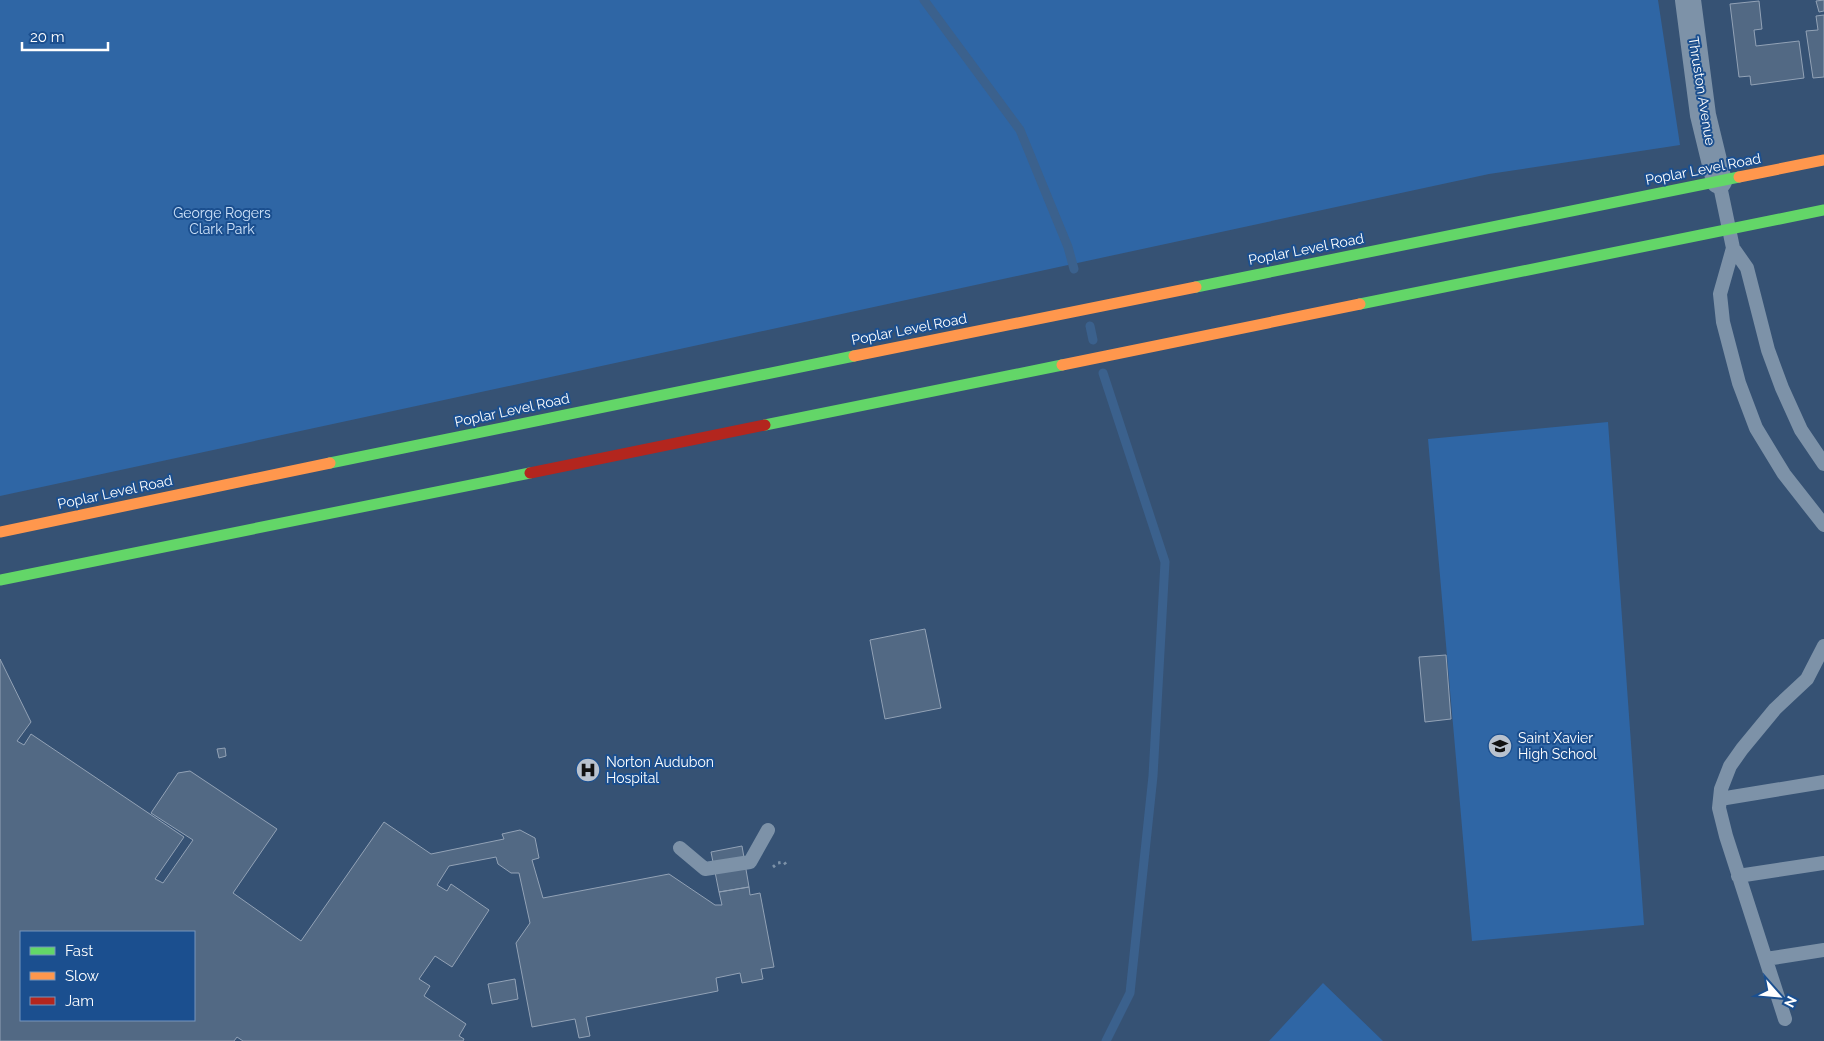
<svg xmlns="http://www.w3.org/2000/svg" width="1824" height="1041" font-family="Raleway,sans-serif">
	<rect width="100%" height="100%" fill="#365274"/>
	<path fill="#2f66a5" d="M0,0H1658L1680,145L1489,174L0,496Z
		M1608,422L1644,925L1472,941L1428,439Z
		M1323,983L1383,1041H1269Z"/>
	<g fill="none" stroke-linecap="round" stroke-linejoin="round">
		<path stroke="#3b618d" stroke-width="9" d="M924,0L1020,130L1068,247L1074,269
			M1090,326L1093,340
			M1103,373L1165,562L1153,776L1130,993L1106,1041"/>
	</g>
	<path fill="#526984" stroke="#92a2b6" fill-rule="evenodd" d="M1824,0V11L1819,12L1816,1Z
		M1759,1L1762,29L1754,30L1756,46L1799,41L1804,78L1751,85L1750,76L1739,77L1730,4Z
		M1824,15V77L1813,78L1806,31L1818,30L1816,16Z
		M925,629L941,708L885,719L870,640Z
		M1446,655L1451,719L1425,722L1419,657Z
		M0,659L31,722L17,741L24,745L31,734L184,837L155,879L163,883L193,840L151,813L178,773L190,771L277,829L233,893L301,941L384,822L431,854L504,839L502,834L520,830L535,838L539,858L532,860L543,898L669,874L715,905H722L719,892L749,887L750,895L760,893L774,967L761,969L763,979L742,983L740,973L716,978L718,991L586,1017L590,1036L579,1038L575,1019L532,1027L516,943L530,923L519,873H511L498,864L496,857L449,866L437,885L447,891L451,884L489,910L452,967L435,956L419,979L430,986L424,996L466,1024L459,1036L464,1039L463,1041H243L237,1037L234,1041H0ZM21,932H194V1020H21Z
		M225,748L226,756L219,758L217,749Z
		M742,846L749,887L719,892L711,852Z
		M515,979L518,999L492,1004L488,984Z"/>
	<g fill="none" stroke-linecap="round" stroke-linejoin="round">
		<path stroke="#7d92a8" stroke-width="3" stroke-dasharray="2.5 4" stroke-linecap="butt" d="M773,867L778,863L784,862L787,866"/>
		<path stroke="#7d92a8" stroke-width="14" d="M1719,181L1733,248L1747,268L1768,350L1782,388L1801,430L1824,464
			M1733,248L1720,294L1723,322L1739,383L1756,428L1784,474L1824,525
			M1720,799L1824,782
			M680,848L705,869L750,862L768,830
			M1738,876L1824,863
			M1766,959L1824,950
			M1785,1019L1726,836L1719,808L1721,789L1730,766L1742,749L1775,709L1807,679L1824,646"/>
		<path stroke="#7d92a8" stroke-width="26" d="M1688,0L1703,115L1719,181"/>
		<path stroke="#63d668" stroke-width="11" d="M1196,287L1739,177
			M1360,304L1824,210
			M765,425L1062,365
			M330,463L854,356
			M0,580L530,473"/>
		<path stroke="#ff974d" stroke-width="11" d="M1739,177L1824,160
			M854,356L1196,287
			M1062,365L1360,304
			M0,532L330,463"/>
		<path stroke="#b3261e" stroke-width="11" d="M530,473L765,425"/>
	</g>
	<defs>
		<g id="school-disc" transform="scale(1.25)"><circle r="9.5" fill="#b9c2ce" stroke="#1b4f8f"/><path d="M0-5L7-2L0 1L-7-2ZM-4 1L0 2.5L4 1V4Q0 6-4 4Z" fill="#111"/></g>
		<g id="hospital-disc" transform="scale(1.25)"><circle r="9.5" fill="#b9c2ce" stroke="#1b4f8f"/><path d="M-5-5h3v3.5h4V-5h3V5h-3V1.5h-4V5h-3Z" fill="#111"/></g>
	</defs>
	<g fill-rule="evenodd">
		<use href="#school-disc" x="1500" y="746"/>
		<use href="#hospital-disc" x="588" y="770"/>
	</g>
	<g text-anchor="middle" stroke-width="4" stroke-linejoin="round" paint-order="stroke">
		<g font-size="14" fill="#fff" stroke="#1b4f8f">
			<text transform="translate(1702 91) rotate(81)" y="5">Thruston Avenue</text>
			<text transform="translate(1703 169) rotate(-11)" y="5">Poplar Level Road</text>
			<text transform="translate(1306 249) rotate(-11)" y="5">Poplar Level Road</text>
			<text transform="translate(909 329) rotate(-11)" y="5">Poplar Level Road</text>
			<text transform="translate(512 410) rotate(-12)" y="5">Poplar Level Road</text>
			<text transform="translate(115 492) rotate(-12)" y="5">Poplar Level Road</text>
		</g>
		<g font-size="14" fill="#cfe3fa" stroke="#1b4f8f">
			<text x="222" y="218">George Rogers<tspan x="222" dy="16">Clark Park</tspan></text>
		</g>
		<g font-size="14" fill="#fff" stroke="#1b4f8f" text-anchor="start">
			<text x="1518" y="743">Saint Xavier<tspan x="1518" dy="16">High School</tspan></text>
			<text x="606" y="767">Norton Audubon<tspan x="606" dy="16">Hospital</tspan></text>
		</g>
	</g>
	<rect x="20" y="931" width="175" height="90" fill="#1b4f8f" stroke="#7695bc"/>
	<rect x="30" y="947" width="25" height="8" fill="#63d668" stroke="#7695bc"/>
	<text x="65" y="956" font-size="15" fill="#ffffff">Fast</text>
	<rect x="30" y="972" width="25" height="8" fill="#ff974d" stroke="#7695bc"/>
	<text x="65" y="981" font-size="15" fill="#ffffff">Slow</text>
	<rect x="30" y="997" width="25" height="8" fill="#b3261e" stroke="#7695bc"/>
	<text x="65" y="1006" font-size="15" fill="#ffffff">Jam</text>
	<g transform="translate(1779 996) rotate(117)" stroke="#1b4f8f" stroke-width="4" paint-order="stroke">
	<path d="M0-4L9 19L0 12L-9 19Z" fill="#ffffff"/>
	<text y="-8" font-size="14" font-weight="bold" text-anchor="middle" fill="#ffffff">N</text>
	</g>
	<path d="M22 42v8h86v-8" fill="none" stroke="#ffffff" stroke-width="2.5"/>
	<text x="30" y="42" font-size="15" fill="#ffffff" stroke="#1b4f8f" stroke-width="4" paint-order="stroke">20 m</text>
</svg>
